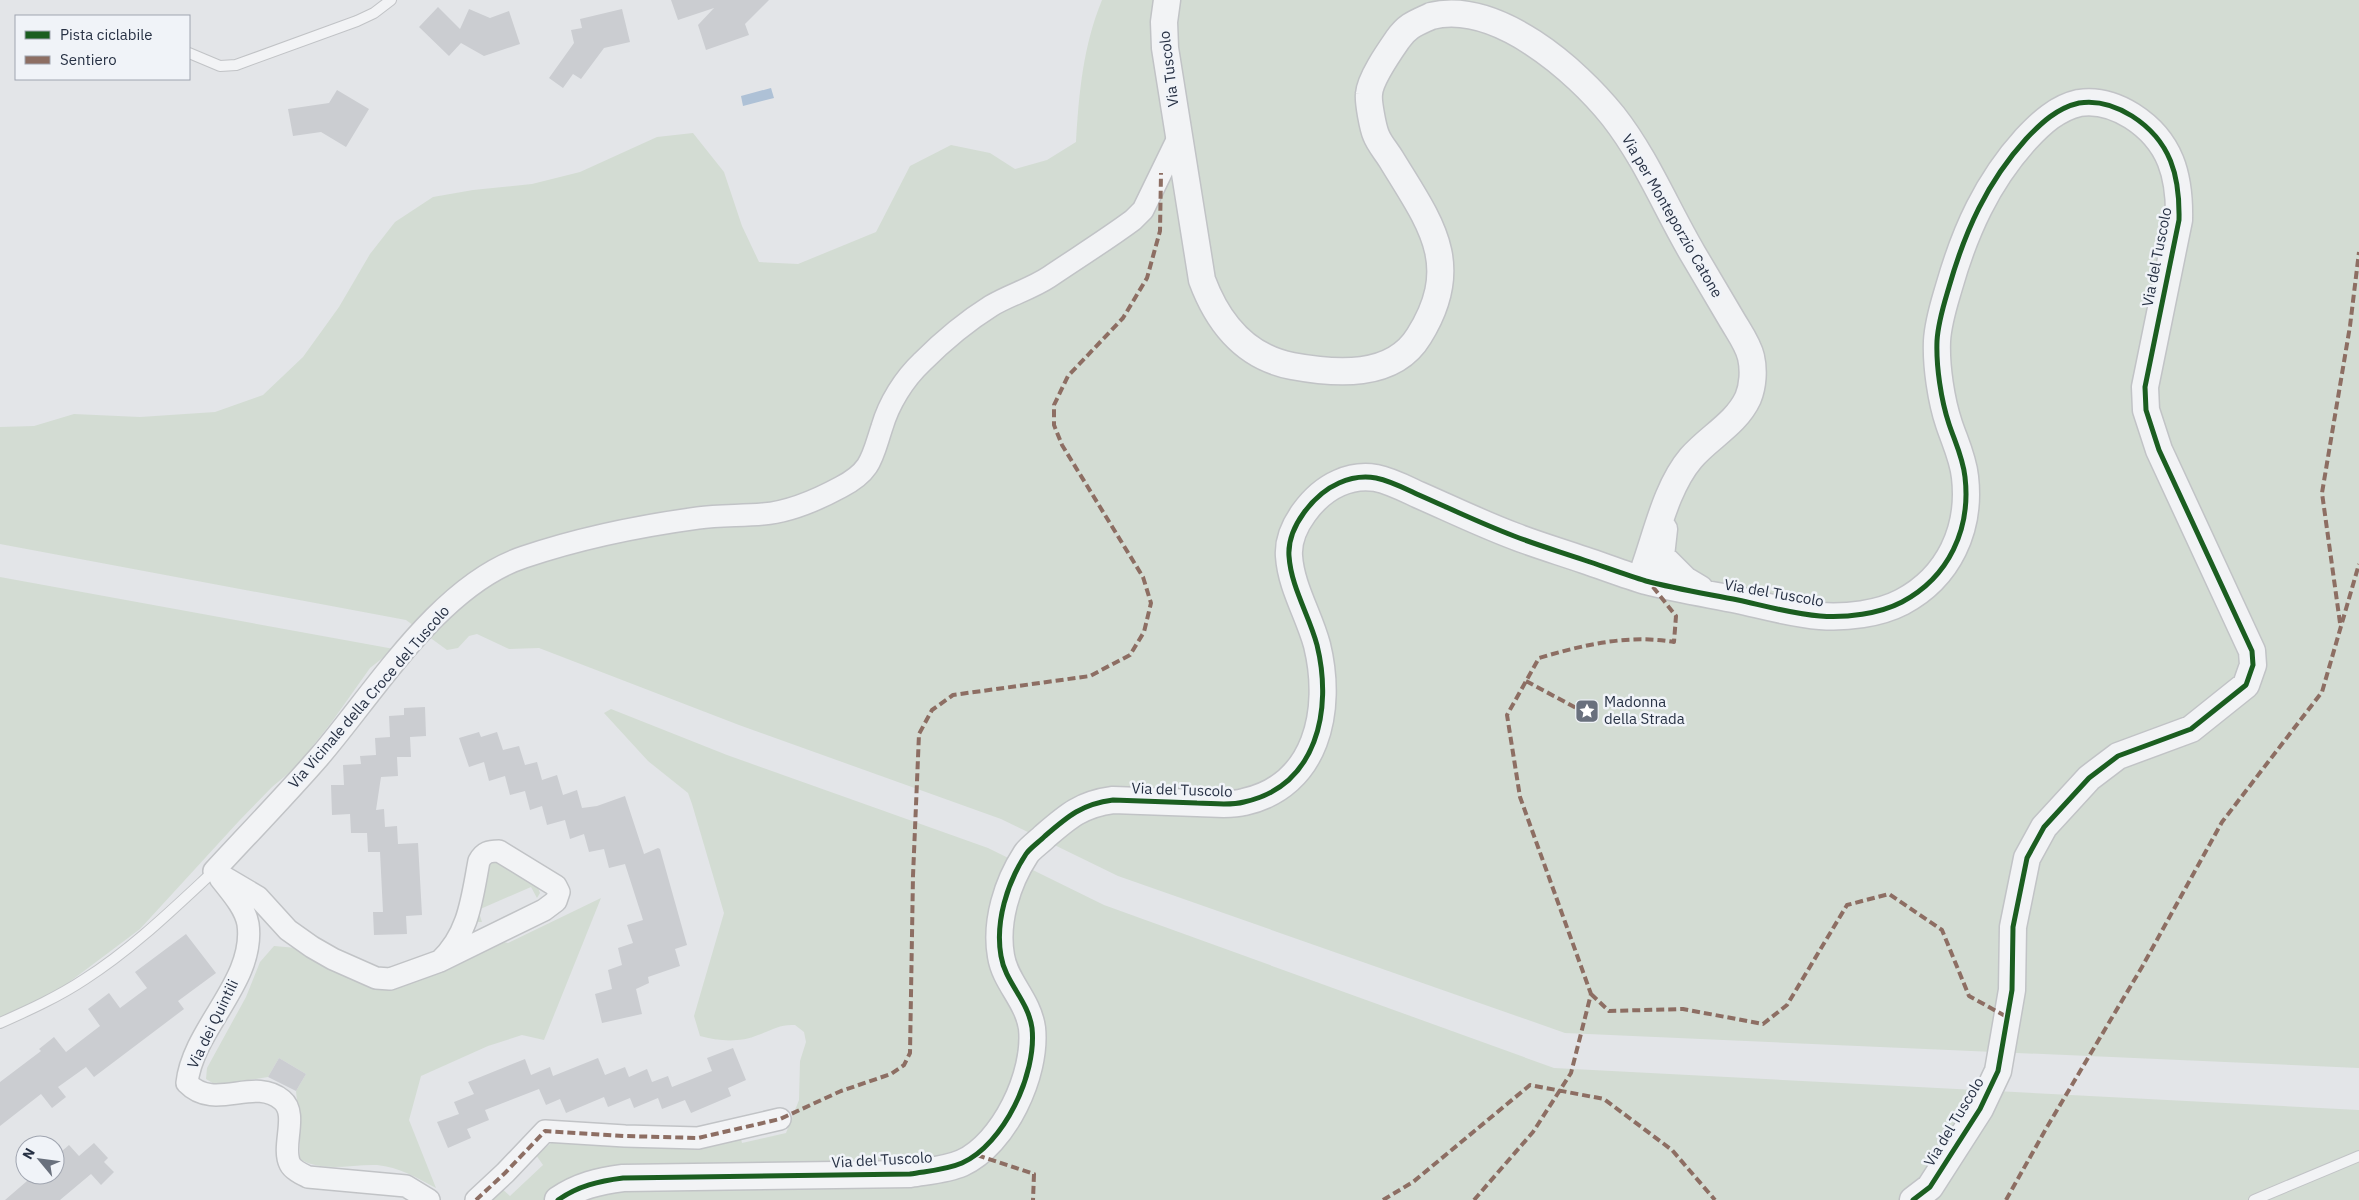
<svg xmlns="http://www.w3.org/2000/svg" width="2359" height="1200" font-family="'IBM Plex Sans',sans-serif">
	<rect width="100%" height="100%" fill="#e3e5e8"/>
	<path fill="#d3dcd3" d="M1102,0H2359V1068L1565,1033L1118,876L1001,819L739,725L539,648L509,649L477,634L469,636L458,648L447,650L406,620L0,544V427L34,426L74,414L140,417L215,412L263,395L303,357L339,307L370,254L395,222L433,197L473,190L532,184L580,172L657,137L693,133L724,172L742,226L759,262L798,264L876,232L910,166L951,145L990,153L1015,169L1047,160L1076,142C1079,93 1083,46 1102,0Z
		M0,577L394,649L370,668L331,723L296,767L272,787L239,821L140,929L60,989L0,1018Z
		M611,709L727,755L988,848L1104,905L1554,1068L2359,1110V1200H487L499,1186L510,1196L543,1165L536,1155L555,1140L739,1131L742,1143L786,1133L799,1100L800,1061L806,1042L804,1032L795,1025C780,1024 772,1030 758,1035C740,1043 718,1041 700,1036L694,1016L724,913L692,804L688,793L648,761L604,713Z
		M491,858L537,885L540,893L537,898L531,887L478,910L482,922H476L483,866Z
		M601,898L544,1040L522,1035L488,1046L421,1076L409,1120L436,1188C417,1178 399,1167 377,1165C352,1164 323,1173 300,1159V1131L296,1091L306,1074L279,1058L268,1077L216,1085L206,1079L207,1068L246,997L260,962L274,946L297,948L390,985L458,964L495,940L508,943Z"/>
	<path fill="#aec1d6" d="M771,88L774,98L743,106L741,96Z"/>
	<path fill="#cbcdd1" d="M671,0H769L745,24L749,35L706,50L698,25L714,8L678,20Z
		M438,7L460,29L469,9L490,18L509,11L520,44L484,56L461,43L449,56L419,27Z
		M622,9L630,42L604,48L581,79L573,74L563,88L549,78L574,43L571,30L582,28L580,19Z
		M337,90L369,109L346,147L321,132L293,136L288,109L329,103Z
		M425,707L426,736L410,737L411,757H397L398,776L381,777L376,810L384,809L385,827L397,826L398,844L418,843L422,915L406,916L407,934L374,935L373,912H383L380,852H368L367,833H351L350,814L332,815L331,785H344L343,765L361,764L360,756L376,755L375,738L390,737L389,716L404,715V708Z
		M479,732L481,737L497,732L503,750L519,746L525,765L537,762L542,780L557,775L563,795L577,790L582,808L597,806L625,796L644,854L658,848L660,849L687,945L675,949L680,966L648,977L649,983L636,989L642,1014L602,1023L595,994L612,989L608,970L622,965L618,948L633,943L627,925L643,920L625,864L609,868L604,849L589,852L584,834L570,839L565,820L547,825L542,806L530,810L525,791L510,795L505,776L489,781L484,762L469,767L459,738Z
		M186,934L216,973L178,1001L184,1009L94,1077L86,1067L58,1087L66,1097L52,1108L41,1094L0,1126V1082L41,1051L39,1049L54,1037L66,1052L100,1026L88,1009L109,993L120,1008L147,988L135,972Z
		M733,1048L746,1080L728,1088L731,1096L691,1113L685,1100L662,1109L658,1098L634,1108L630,1098L608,1107L604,1097L566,1113L560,1099L546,1105L539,1089L485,1110L489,1120L467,1129L471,1138L448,1148L437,1122L459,1114L454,1102L474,1094L468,1082L525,1059L531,1075L550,1067L553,1076L598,1058L605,1075L625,1067L629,1077L647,1069L652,1082L668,1076L672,1087L712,1071L707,1058Z
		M279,1058L306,1074L296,1091L268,1077Z
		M94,1143L108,1158L104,1162L114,1172L101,1185L91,1174L60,1200H5L34,1175H55V1157L69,1145L79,1156Z"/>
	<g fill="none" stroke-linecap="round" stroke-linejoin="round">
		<g stroke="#c1c3c6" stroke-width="12">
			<path id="service" d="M189,53L220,66L236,65L357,21L374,13L391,0
				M0,1023C29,1010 58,997 85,979C132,949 173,909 214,871
				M2254,1200L2359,1156"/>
		</g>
		<g stroke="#c1c3c6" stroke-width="24">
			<path id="minor" d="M214,871C249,833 285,796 319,757C375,692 439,585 524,557C580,538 639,526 698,518C719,515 741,516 763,514C790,512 817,500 841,487C872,471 872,457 882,427C889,403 904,379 922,362C942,342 967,321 991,306C1009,295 1031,289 1049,277C1077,258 1106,240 1133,220L1143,210L1178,138
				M214,871L258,897L288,930L312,947L333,959L376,978L390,979L440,961L544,910L556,901L559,892L556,886L499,851C489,851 484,852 479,861C472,898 469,934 440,961
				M220,878C230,891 245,907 248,924C256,981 193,1028 187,1083C215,1112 254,1076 282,1100C299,1114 281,1146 290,1164C293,1170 302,1174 308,1177L406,1186L429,1200
				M476,1200L505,1173L545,1131L625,1136L698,1138L780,1119"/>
		</g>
		<g stroke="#c1c3c6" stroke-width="29">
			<path id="tertiary" d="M1167,0L1164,22L1165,48L1202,280C1218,323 1245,357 1292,366C1335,374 1393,379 1419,336C1464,264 1430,223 1391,159C1386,151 1379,143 1376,135C1373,128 1368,102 1369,94C1370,79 1389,52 1398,39C1408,25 1416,23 1431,16C1497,0 1576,70 1613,116C1646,158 1666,208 1693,254C1706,276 1719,298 1732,320C1739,332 1748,344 1751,357C1754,370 1753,386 1748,398C1736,424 1709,437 1691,458C1667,486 1657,532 1645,566L1662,584
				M1664,529L1661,556L1685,580L1700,589
				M558,1200C578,1186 599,1181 623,1178L910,1174C927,1171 946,1170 962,1163C1004,1144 1037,1074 1032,1028C1028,1000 1005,982 1001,956C995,922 1007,883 1026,854C1030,848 1039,842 1045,836C1068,816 1082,804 1113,800C1141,801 1169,802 1197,803C1212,803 1229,806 1244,802C1317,786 1333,710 1317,645C1309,615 1291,587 1289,556C1287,527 1314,494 1339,483C1350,478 1364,476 1376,478C1391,481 1406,489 1419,495C1451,509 1482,524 1514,536C1537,545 1561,552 1584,560C1605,567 1626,575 1646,581C1676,589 1708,594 1738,600C1765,606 1793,614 1820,616C1846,618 1879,614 1902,602C1949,577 1971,529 1965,477C1963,458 1955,442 1949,424C1941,400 1936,366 1937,341C1938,322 1944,304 1949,287C1965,231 1987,182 2026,139C2041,123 2057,108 2079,103C2098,100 2116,106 2132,116C2171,141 2180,176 2179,220L2145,387L2146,410L2159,450L2252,651L2253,665L2246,685L2191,729L2118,756L2089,778L2044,827L2027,858L2013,927L2012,990L1998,1071L1980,1109L1930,1187L1913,1200"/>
		</g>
		<use href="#service" stroke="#f2f3f5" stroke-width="10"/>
		<use href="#minor" stroke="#f2f3f5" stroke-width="21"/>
		<use href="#tertiary" stroke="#f2f3f5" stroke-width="26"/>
		<path stroke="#8d6e63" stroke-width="4" stroke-dasharray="8 4" stroke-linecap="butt" d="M2340,623L2322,493L2350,326L2359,252
			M1526,681L1578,709
			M1591,994L1609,1011L1683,1009L1763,1024L1787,1005L1847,905L1889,894L1942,930L1969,996L2007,1017
			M977,1155L1034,1174L1033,1200
			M476,1200L505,1173L545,1131L625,1136L698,1138L780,1119L841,1091L891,1074L904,1065L910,1053L913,876L919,734L932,710L953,695L1090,676L1130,655L1144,632L1151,603L1143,577L1062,445L1054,425V405L1068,376L1123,318L1147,278L1160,231L1161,173
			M1383,1200L1413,1182L1530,1085L1604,1099L1672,1150L1715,1200
			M1474,1200L1533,1132L1571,1073L1591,994L1520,797L1507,715L1539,658C1583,645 1628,634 1674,642L1676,616L1649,582
			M2006,1200L2047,1127L2142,967L2222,822L2322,692L2359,564"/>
		<g stroke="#f0f3f8" stroke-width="8">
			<path id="cycleway" d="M558,1200C578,1186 599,1181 623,1178L910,1174C927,1171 946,1170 962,1163C1004,1144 1037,1074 1032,1028C1028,1000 1005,982 1001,956C995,922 1007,883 1026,854C1030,848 1039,842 1045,836C1068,816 1082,804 1113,800C1141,801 1169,802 1197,803C1212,803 1229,806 1244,802C1317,786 1333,710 1317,645C1309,615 1291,587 1289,556C1287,527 1314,494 1339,483C1350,478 1364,476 1376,478C1391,481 1406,489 1419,495C1451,509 1482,524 1514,536C1537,545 1561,552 1584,560C1605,567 1626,575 1646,581C1676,589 1708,594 1738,600C1765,606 1793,614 1820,616C1846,618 1879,614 1902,602C1949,577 1971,529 1965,477C1963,458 1955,442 1949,424C1941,400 1936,366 1937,341C1938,322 1944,304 1949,287C1965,231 1987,182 2026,139C2041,123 2057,108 2079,103C2098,100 2116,106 2132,116C2171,141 2180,176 2179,220L2145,387L2146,410L2159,450L2252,651L2253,665L2246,685L2191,729L2118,756L2089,778L2044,827L2027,858L2013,927L2012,990L1998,1071L1980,1109L1930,1187L1913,1200"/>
		</g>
		<use href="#cycleway" stroke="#1b5e20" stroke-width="5"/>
	</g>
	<defs>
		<g id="sight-square" transform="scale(1.25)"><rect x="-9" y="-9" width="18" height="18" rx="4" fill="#69707d" stroke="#f0f3f8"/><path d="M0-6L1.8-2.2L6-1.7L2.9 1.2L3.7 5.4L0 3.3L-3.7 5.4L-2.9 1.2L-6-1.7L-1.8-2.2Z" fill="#fff"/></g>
	</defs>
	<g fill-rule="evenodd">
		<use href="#sight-square" x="1587" y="711"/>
	</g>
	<g text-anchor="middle" stroke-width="5" stroke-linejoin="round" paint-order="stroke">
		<g font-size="15" fill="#273144" stroke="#f0f3f8">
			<text transform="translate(1169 69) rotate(-97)" y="5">Via Tuscolo</text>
			<text transform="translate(1672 216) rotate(60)" y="5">Via per Monteporzio Catone</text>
			<text transform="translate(2157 257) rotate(-79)" y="5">Via del Tuscolo</text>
			<text transform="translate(1774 593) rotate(10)" y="5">Via del Tuscolo</text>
			<text transform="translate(369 697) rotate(-49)" y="5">Via Vicinale della Croce del Tuscolo</text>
			<text transform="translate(1182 790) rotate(2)" y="5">Via del Tuscolo</text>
			<text transform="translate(213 1024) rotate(-64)" y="5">Via dei Quintili</text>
			<text transform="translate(1954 1122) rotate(-59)" y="5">Via del Tuscolo</text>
			<text transform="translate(882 1160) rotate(-3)" y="5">Via del Tuscolo</text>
		</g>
		<g font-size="15" fill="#273144" stroke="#f0f3f8" text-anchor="start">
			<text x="1604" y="707">Madonna<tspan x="1604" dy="17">della Strada</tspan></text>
		</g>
	</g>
	<rect x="15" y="15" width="175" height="65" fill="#f0f3f8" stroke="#a0a5b0"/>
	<rect x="25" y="31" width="25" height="8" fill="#1b5e20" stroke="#a0a5b0"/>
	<text x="60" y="40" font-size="15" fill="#273144">Pista ciclabile</text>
	<rect x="25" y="56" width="25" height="8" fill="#8d6e63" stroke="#a0a5b0"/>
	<text x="60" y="65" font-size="15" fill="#273144">Sentiero</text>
	<g transform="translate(40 1160) rotate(299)"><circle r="24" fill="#f0f3f8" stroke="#a0a5b0"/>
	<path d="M0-4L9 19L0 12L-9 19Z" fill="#69707d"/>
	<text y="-8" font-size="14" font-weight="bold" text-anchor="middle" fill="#273144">N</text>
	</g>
</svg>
